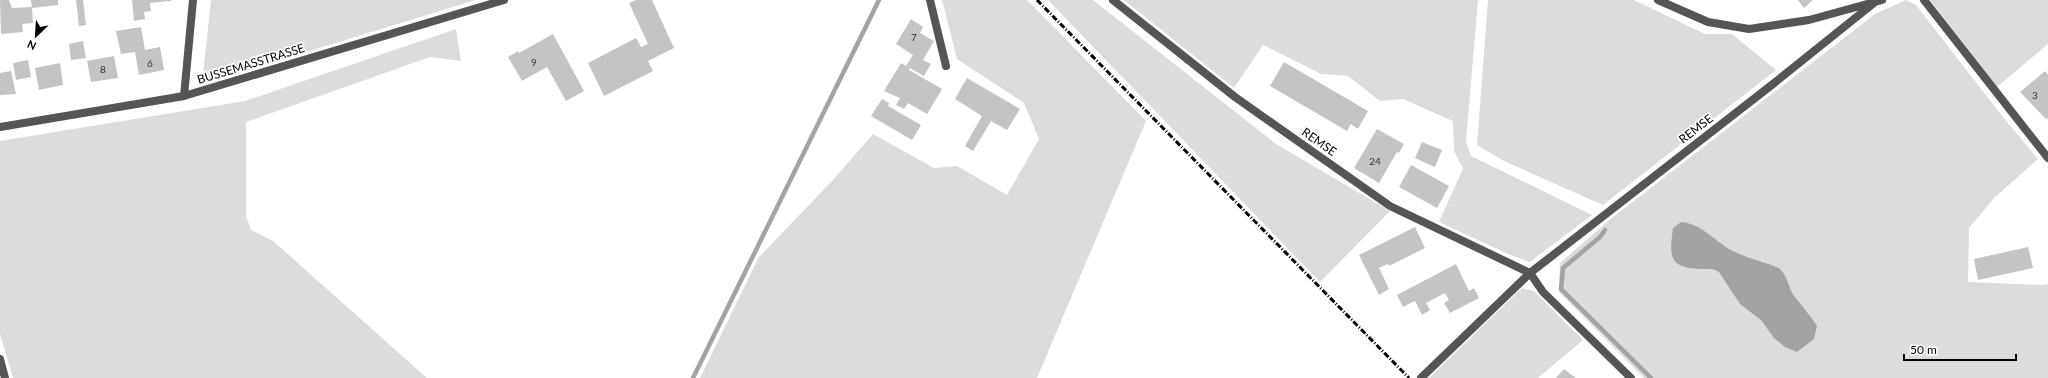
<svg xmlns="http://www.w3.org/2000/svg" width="2048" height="378" font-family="Lato,sans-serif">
	<rect width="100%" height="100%" fill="#fff"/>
	<path fill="#dcdcdc" d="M211,0H476L202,84Z
		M942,0H1027L1146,121L1037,378H700L759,257L832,181L873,134L934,168L957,166L1007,195L1039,139L1024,103L957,59Z
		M1048,0H1093L1276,144L1390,211L1320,282Z
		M1124,0H1478L1466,141L1471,156L1592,215L1530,262L1508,254L1439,222L1463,169L1454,151L1453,121L1403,99L1380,101L1348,76L1321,74L1263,45L1234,88Z
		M1488,0H1634L1705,34H1732L1776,70L1603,205L1504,161L1477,145Z
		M1906,0L1916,5L1999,112L2038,159L1994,198L1969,228L1968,282L2042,285L2048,284V378H1644L1559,292L1560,263L1608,221L1875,14Z
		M1930,0H2048V44L1997,87Z
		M456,29L461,61L430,57L246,122V216L251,230L273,241L427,378H13L0,334V141L245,101Z
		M1522,288L1534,291L1583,340L1538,378H1429Z"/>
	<path fill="#a3a3a3" d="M1681,222C1704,224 1715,243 1735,252C1749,259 1765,262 1779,268C1788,276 1788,287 1794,296C1802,306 1810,315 1817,326L1814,339L1797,352L1785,347L1774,338L1761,320L1740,304L1719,272C1714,268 1708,269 1701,269C1669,268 1669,257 1673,228Z"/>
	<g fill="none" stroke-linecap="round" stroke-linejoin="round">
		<path stroke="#a3a3a3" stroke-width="4.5" d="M1605,230L1600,237L1563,268L1561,289L1651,378
			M693,378L879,0"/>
	</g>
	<path fill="#c4c4c4" d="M0,0H9L12,8L32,7L31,0H58V5L32,8L33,23L22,24L23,32L1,34Z
		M76,0H83L86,25L79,26Z
		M132,0H171V1L150,3L151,11L144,12L145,19L134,21Z
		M636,0H652L674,48L648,61L653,71L604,96L588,63L636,38L641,47L648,44L629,3Z
		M1798,0H1813L1804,8Z
		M911,19L923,27L920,33L934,41L923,60L931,64L924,76L910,68L909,70L942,89L927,114L908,103L904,109L896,105L900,98L884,91L901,63L906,66L913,55L896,44Z
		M141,27L145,50L160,47L164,70L139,75L135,52L121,54L116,31Z
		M553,34L584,91L566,101L547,67L522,81L508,57L518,51L519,53Z
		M83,41L86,58L71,60L69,44Z
		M114,56L118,78L91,82L87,61Z
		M28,60L31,77L16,80L13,63Z
		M1284,62L1368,111L1358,129L1351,124L1347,131L1270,86Z
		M60,63L63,85L39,90L35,68Z
		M11,71L16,94L0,95V73Z
		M2045,71L2048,75V118L2046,119L2020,92Z
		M967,78L1020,109L1007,130L991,121L973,151L965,146L982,116L955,99Z
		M882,99L889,103L888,106L921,125L912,140L871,116Z
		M1377,129L1404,144L1399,153L1397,152L1379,183L1354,168Z
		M1422,142L1442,150L1435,167L1415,158Z
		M1411,165L1449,186L1437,208L1399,187Z
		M1415,227L1425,248L1389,266L1388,264L1379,268L1389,289L1379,295L1359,255Z
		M2028,247L2033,268L1978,280L1974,259Z
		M1456,264L1469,291L1474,288L1479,298L1450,313L1444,303L1449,300L1445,293L1426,303L1430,310L1422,315L1415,301L1403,307L1397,295Z
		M1564,369L1576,378H1556Z"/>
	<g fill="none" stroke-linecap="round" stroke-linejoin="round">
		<path stroke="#555" stroke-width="8" d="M930,0L946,66
			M1924,0L2048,158
			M1530,273L1543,292L1631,378"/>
		<path stroke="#555" stroke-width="8" d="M1113,0L1235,97L1390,206L1530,273
			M1658,0L1708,22L1749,29L1809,20L1882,0
			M184,96L193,0
			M0,127L184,96L504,0
			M0,359L5,378
			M1421,378L1530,273L1773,84L1874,3"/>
		<path stroke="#000" stroke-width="3" stroke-dasharray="6 2 1 2" stroke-linecap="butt" d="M1037,0L1409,378"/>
	</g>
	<g text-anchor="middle" stroke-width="3.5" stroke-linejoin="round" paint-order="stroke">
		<g font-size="10" fill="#313131">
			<text x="914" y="41">7</text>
			<text x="534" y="66">9</text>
			<text x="150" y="67">6</text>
			<text x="103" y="73">8</text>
			<text x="2035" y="99">3</text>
			<text x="1375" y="165">24</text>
		</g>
		<g font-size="12" fill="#000" stroke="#fff">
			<text transform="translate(251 64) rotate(-17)" y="4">BUSSEMASSTRASSE</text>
			<text transform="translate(1696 129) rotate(-38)" y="4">REMSE</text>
			<text transform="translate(1319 142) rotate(35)" y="4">REMSE</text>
		</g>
	</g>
	<g transform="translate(36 36) rotate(205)" stroke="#ffffff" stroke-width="3" paint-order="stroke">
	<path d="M0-3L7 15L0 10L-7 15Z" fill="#000000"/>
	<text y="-6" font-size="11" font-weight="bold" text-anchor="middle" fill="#000000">N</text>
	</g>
	<path d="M1904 354v6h112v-6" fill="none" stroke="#000000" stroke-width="2"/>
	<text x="1910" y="354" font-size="12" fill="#000000" stroke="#ffffff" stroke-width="3" paint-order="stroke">50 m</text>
</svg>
